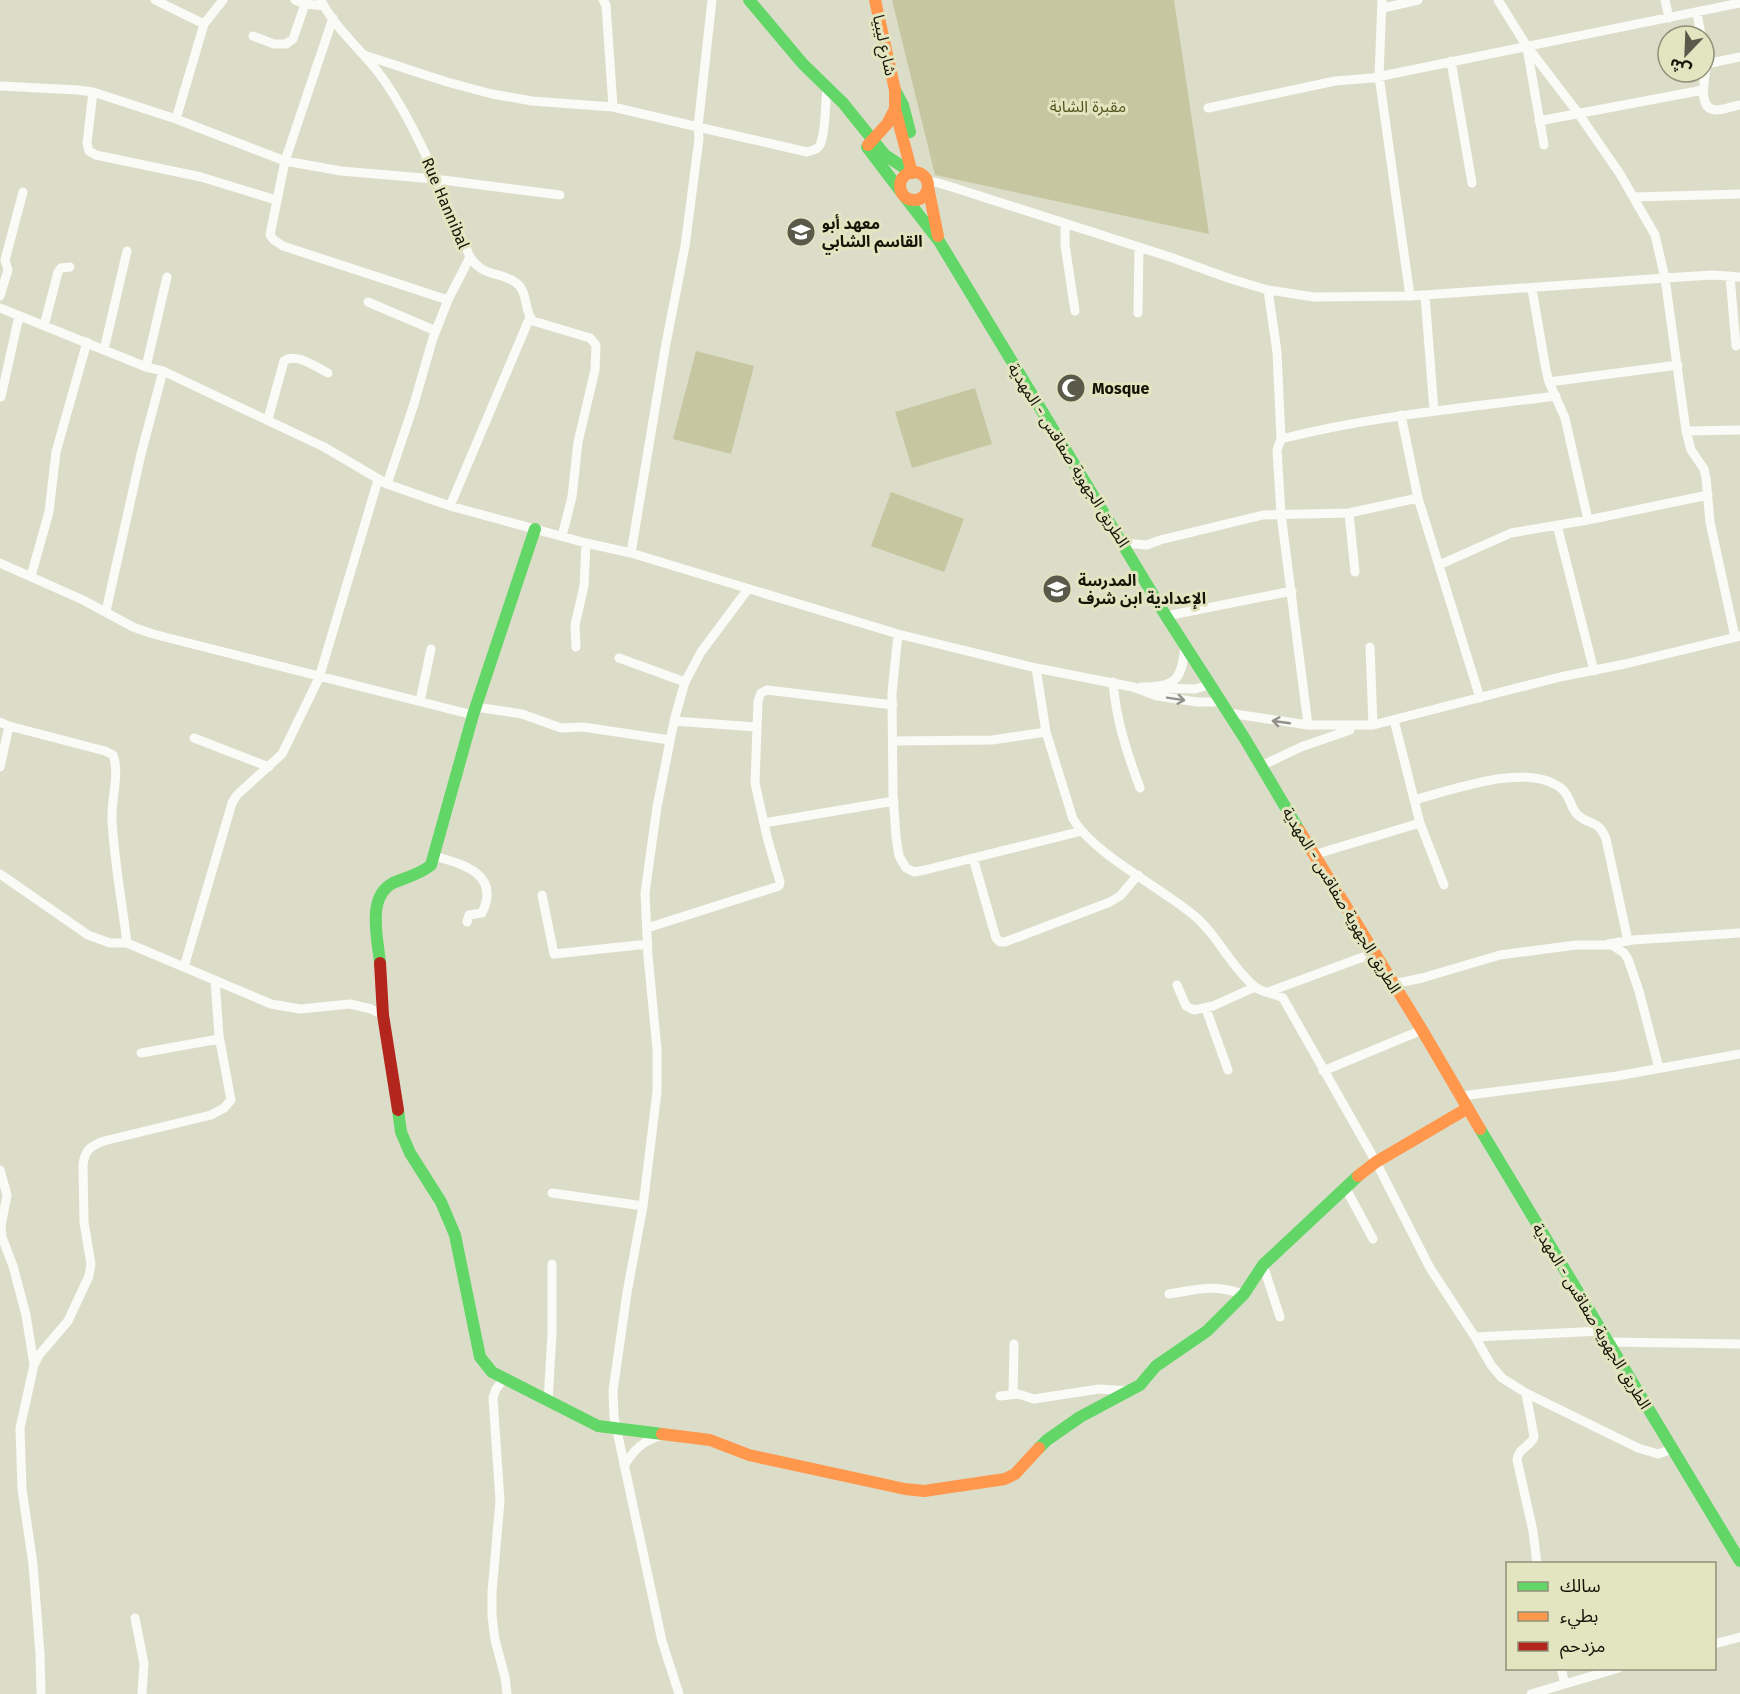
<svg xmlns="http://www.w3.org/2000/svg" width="1740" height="1694" font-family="'Fira Sans','Noto Sans Arabic',sans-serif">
	<rect width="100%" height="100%" fill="#dcddc9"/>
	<path fill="#c6c7a1" d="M892,0H1174L1209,234L935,175Z
		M696,351L754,366L731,454L673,439Z
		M975,388L992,444L912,468L895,412Z
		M891,492L964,519L944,572L871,546Z"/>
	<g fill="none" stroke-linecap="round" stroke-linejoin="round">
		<path stroke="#fafaf7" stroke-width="9" d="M155,0L204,24
			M295,0L305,4L324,6
			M321,0C335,30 368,55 386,83C422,136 444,199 470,257C483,277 498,271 515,282C529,291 523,310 533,321L590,338L596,345L595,370L578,442L572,497L562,536
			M603,0L606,5L613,107
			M1382,0L1379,76L1410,296
			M1498,0L1526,45L1578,113L1620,174L1655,235L1665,278L1686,431L1691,450L1704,469L1706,478L1710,522L1735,637
			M1665,0L1669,18
			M1383,8L1418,0
			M1697,12L1701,36
			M333,18L285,161L270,235L274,240L283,246L448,300
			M253,36L274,44H286L293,39L305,4
			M1527,48L1544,145
			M1704,53C1705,58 1706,63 1706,68C1705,78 1697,110 1716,110C1724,110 1733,106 1740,105
			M364,55L447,82L492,94L532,101L613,107L698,127L712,0
			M1451,61L1472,183
			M1706,64L1740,57
			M0,86L78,90L93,92L176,119L285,161L341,171L435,179L560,195
			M93,92L87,143L89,151L96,155L201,177L276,200
			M1208,108L1335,81L1372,78L1740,3
			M176,119L204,24L223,0
			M1539,121L1703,90
			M928,183L935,182L955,188L1170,257L1231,279L1268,290L1314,297L1410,296L1665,278L1713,275L1740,277
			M1634,197L1740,194
			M1065,224V245L1075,311
			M1730,276L1736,346
			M1532,289L1546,370L1549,382L1565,418L1588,520
			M1268,290L1277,352L1281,439L1277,450L1281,514L1308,725
			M1425,295L1434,411
			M0,296L8,270L5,260L23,192
			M368,302L436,331
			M0,308L146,367L163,371L324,447L387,484L450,506L586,543L631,553L898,634L1036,668L1133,687L1157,696L1197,702H1220
			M1138,313L1139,247
			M44,326L58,272L61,268L70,267
			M104,350L127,251
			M146,367L167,277
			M1549,382L1678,365
			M1,397L19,316
			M1401,415L1418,498L1480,698
			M268,419L284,361C295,352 316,367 328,373
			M1686,431L1740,430
			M1281,439C1371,416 1464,408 1556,396
			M387,484L414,404L433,338L448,300L470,257
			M450,506L530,317
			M1349,513L1355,572
			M1557,525L1594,671
			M1123,543L1147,545L1160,540L1263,515L1349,513L1418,498
			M631,553L665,349L685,246L699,139L698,127L807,152C813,150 817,150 820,145C826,133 825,103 827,89
			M0,563L83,600L133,627L153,634L473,715
			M1439,565L1511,533L1588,520L1708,495
			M31,576L49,512L56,452L87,342
			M106,611L141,454L163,371
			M1166,616L1292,591
			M898,634L892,693L893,794L896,837L899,856L906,868L914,872L925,870L1082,831
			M576,647L575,625L584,586L586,543
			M1370,647L1373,725
			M619,658L685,682
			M1036,668L1046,732L1073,819C1094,854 1158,886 1191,913C1217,933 1229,965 1254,986C1261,993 1274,993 1283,998L1376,1162L1430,1268L1475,1337L1491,1365L1502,1378L1526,1393L1638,1448L1658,1454L1673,1449
			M1113,682C1116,720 1127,753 1140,788
			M1141,687C1176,688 1182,679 1185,646
			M1161,688L1195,689L1209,685
			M420,701L431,649
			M476,707L522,714L561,728L583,727L670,740
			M1228,713L1308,725H1373L1560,677L1625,664L1740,636
			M1394,720L1420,823L1444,885
			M674,721L756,727
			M0,722L9,726L105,751L113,755C120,774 111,799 112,819C114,861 122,902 127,943
			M194,738L269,767
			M894,741L992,740L1046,732
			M1261,766L1301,747L1350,730
			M0,767L9,726
			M1414,800C1453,790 1529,761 1562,789C1570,796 1570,806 1576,813C1587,826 1598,818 1606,839L1628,941
			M764,823L894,801
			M1313,855L1420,823
			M434,856C463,864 501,874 482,913L469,915L467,922
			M973,858L996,938L1000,942H1005L1110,902L1120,896L1138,875
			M0,874L88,935L110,943H127L271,1004L300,1009L350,1004L371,1009L383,1015
			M542,895L554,954L648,944
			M647,928L779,886L780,882L767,837L755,783L758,701L761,693L767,690L893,705
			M1608,944L1633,940L1740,933
			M184,967L232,803L237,795L282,754L319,678L378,480
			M1393,984L1422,978L1500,955L1576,945H1612L1624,953L1628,959L1639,991L1659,1068
			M1177,985L1186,1006L1194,1010L1213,1006L1255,987
			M1268,992L1374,953
			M1206,1009L1228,1070
			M141,1053L219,1039
			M1323,1071L1422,1030
			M1461,1096L1617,1076L1740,1054
			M0,1170L7,1195L1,1226L2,1237L13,1266L26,1315L34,1365
			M1345,1187L1373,1239
			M552,1193L643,1206
			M1263,1265L1280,1317
			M1169,1294C1200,1289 1212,1284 1244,1294
			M1475,1337L1602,1331
			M1609,1342L1740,1344
			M504,1379L496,1389L493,1398L500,1501L492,1592V1616L495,1640L505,1677L507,1694
			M1526,1393C1527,1400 1534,1435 1534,1437C1530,1447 1518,1448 1517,1460L1533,1531L1537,1564
			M1013,1394L1014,1344
			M1000,1396L1018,1394L1034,1399L1099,1389L1131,1391
			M548,1401L552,1334V1264
			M624,1466C634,1449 643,1441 662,1435
			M135,1618L144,1664L142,1694
			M1714,1644L1740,1637
			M1561,1668L1565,1684
			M41,1694L40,1654L33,1564L22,1489L20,1428L34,1365L39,1355L68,1321L89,1276L91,1264L84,1222L83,1166C84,1151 90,1146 104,1141L211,1115L224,1108L231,1100L219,1036L215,980
			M679,1694L662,1641L614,1417L613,1391L627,1293L643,1206L657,1092V1049L648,956L645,893L657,807L674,721L685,682L701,652L748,589
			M1531,1694L1619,1668"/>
		<path stroke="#63d668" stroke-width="12" d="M749,0L803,64L843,103L885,155L912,173
			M896,92L903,105L910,132
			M867,147L902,193
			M905,197L939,241L1166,616L1245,739L1299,830
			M380,963C378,939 366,897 393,883C406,877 419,875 431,865L473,715L535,529
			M398,1110L401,1132L410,1153L441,1202L455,1235L480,1357L492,1372L598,1426L662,1434
			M1480,1129L1740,1561
			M1039,1448L1047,1440L1080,1417L1140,1385L1156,1366L1207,1331L1244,1294L1263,1265L1358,1176"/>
		<path stroke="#ff974d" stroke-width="12" d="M875,0L895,90V109L912,173
			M868,145L887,124L895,109
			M900 186a14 14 0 1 1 28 0a14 14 0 1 1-28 0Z
			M928,187L938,236
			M1299,830L1422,1030L1480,1129
			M1358,1176L1376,1162L1468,1108
			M662,1434L710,1440L749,1455L905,1489L924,1491L1005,1479L1015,1474L1039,1448"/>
		<path stroke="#b3261e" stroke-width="12" d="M380,963L383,1015L398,1110"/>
	</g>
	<defs><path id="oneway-shaft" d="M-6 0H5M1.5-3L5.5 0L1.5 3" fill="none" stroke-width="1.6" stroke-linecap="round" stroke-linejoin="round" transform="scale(1.5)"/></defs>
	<g stroke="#92928b">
		<use href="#oneway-shaft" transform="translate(1176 699) rotate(9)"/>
		<use href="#oneway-shaft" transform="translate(1281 722) rotate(-172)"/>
	</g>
	<defs>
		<g id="school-disc" transform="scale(1.5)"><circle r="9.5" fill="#5a5a4b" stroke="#e3e5c1"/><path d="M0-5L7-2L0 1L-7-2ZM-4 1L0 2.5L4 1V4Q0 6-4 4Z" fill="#fff"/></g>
		<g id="mosque-disc" transform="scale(1.5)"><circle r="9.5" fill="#5a5a4b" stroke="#e3e5c1"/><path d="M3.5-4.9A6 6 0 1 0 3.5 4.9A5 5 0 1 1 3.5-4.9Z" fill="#fff"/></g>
	</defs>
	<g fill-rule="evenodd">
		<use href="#school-disc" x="801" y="232"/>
		<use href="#mosque-disc" x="1071" y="388"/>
		<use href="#school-disc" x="1057" y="589"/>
	</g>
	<g text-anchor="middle" stroke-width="6" stroke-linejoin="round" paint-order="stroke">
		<g font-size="16" fill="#141407" stroke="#e3e5c1">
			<text transform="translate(885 45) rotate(78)" y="6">شارع ليبيا</text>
			<text transform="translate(446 203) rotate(67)" y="6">Rue Hannibal</text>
			<text transform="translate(1069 455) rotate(58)" y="6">الطريق الجهوية صفاقس - المهدية</text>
			<text transform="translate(1342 900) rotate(59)" y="6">الطريق الجهوية صفاقس - المهدية</text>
			<text transform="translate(1592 1316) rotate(59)" y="6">الطريق الجهوية صفاقس - المهدية</text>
		</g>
		<g font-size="16" fill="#53541c" stroke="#e3e5c1">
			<text x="1088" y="112">مقبرة الشابة</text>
		</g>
		<g font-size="16" font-weight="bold" fill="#141407" stroke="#e3e5c1" text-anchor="start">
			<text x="822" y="229">معهد أبو<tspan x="822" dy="18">القاسم الشابي</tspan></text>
			<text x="1092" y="394">Mosque</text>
			<text x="1078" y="586">المدرسة<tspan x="1078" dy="18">الإعدادية ابن شرف</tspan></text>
		</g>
	</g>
	<rect x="1506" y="1562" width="210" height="108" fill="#e3e5c1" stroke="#909177" stroke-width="1.5"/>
	<rect x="1518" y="1582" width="30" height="9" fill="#63d668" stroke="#909177" stroke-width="1.5"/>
	<text x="1560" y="1592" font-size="18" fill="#141407">سالك</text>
	<rect x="1518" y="1612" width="30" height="9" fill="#ff974d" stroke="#909177" stroke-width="1.5"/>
	<text x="1560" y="1622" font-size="18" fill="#141407">بطيء</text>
	<rect x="1518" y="1642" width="30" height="9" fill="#b3261e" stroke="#909177" stroke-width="1.5"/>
	<text x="1560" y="1652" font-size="18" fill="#141407">مزدحم</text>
	<g transform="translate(1686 54) rotate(203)"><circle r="28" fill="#e3e5c1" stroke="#909177" stroke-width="1.5"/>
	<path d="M0-4.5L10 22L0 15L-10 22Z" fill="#5a5a4b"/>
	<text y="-9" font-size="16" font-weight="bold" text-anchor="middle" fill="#141407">ش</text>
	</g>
</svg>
